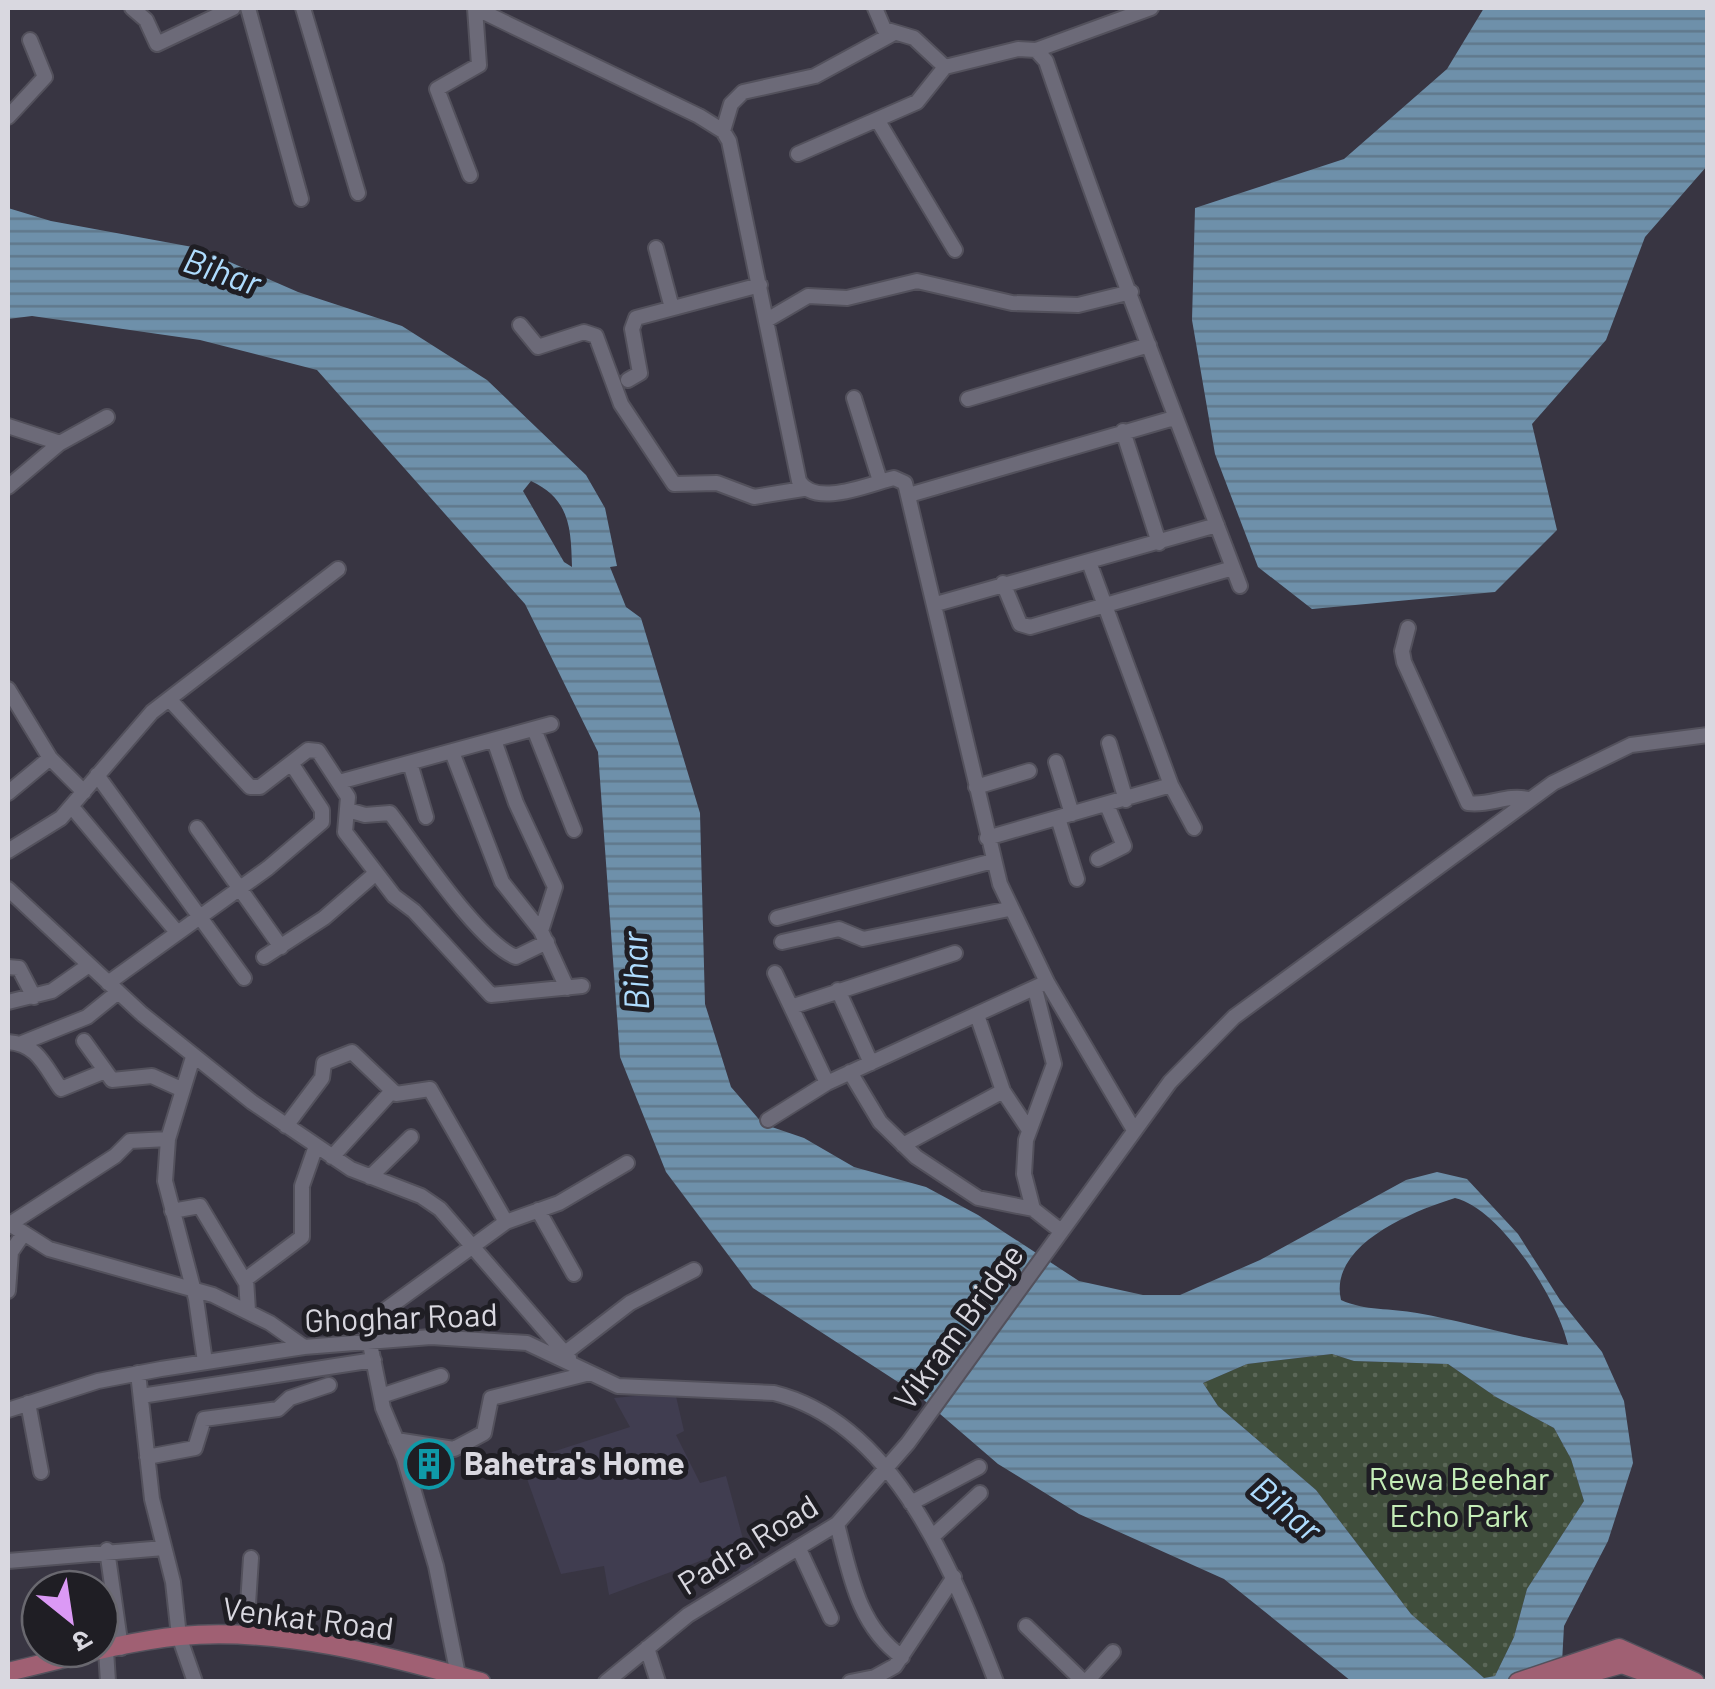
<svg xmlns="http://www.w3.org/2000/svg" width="1715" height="1689" font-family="Barlow,'Noto Sans Devanagari',sans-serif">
	<defs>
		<pattern id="park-dots" width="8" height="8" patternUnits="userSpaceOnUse" patternTransform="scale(2.5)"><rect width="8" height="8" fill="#404e3c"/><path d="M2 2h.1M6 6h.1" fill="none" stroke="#5b6758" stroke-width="1.8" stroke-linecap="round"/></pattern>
		<pattern id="water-rules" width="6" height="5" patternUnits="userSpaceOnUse" patternTransform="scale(2.5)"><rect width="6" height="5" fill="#6e90aa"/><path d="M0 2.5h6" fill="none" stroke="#60788b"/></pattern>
	</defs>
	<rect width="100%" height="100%" fill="#383542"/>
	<path fill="#403d50" d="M675,1392L684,1431L676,1435L700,1483L726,1476L746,1550L755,1565L740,1572L727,1551L609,1595L604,1566L561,1574L521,1462L630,1427L614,1398Z"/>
	<path fill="url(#park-dots)" d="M1332,1354L1354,1361L1448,1364L1496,1397L1554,1428L1571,1459L1584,1501L1527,1589L1514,1637L1495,1676L1484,1678L1411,1614L1316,1490L1218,1406L1203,1383L1247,1364Z"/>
	<path fill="url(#water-rules)" fill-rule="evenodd" d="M1484,8H1707V166L1645,237L1606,340L1532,424L1557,530L1495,592L1312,609L1258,567L1215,454L1192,320L1195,208L1344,159L1447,69Z
		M8,208L51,221L198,248L298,292L402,326L487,380L586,475L605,508L617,566L610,567L626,607L641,618L700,813L705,1004L731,1087L763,1124L804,1138L854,1167L926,1187L978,1215L1079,1281L1143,1295H1180L1260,1260L1406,1180L1437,1172L1467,1179L1518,1234L1560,1300L1602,1352L1624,1401L1633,1463L1608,1541L1564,1626L1561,1681H1351L1224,1579L1079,1514L998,1464L918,1395L753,1288L666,1172L620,1057L598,752L525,604L317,370L200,340L32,316L8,319ZM531,481C570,499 571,528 572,567L564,562L523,491ZM1455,1198C1501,1209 1558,1300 1568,1345C1516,1338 1468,1322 1417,1313C1391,1308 1365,1311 1341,1300C1328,1245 1413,1211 1455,1198ZM1332,1354L1354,1361L1448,1364L1496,1397L1554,1428L1571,1459L1584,1501L1527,1589L1514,1637L1495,1676L1484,1678L1411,1614L1316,1490L1218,1406L1203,1383L1247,1364Z"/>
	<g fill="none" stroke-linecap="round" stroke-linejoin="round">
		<g stroke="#53515c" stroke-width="18">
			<path id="minor" d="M132,8L146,20L157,44L233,8
				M248,8L301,199
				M303,8L358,193
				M475,8L699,116L723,131L729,141L799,481C815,508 869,484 894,478L905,483L1000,884L1047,982L1134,1130
				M875,8L884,29L914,38L945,67L1018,49L1036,50L1046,61C1106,238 1174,412 1240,586
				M1036,50L1151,8
				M8,117L45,77L30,40
				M878,121L955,250
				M723,131L731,104L743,92L815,76L894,33
				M798,154L917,102L945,67
				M470,175L437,89L479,65L475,8
				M656,248L672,308
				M767,320L808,296L847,298L917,281L1012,303L1078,305L1131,292
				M520,325L538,347L584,332L596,336L621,404L674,484L717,483L754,497L803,489
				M628,380L640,373L632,329L636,318L760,285
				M854,398L880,481
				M968,399L1149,345
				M8,426L60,443
				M1123,431L1159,543
				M8,487L60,443L107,417
				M909,495L1174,418
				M1089,562L1171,785L1194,828
				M1003,583L1020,624L1030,627L1233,568
				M936,604L1217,525
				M1408,628L1402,651L1404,662L1468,803C1491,806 1505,794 1529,799
				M8,689L50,758L84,792
				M169,699L250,787H260L308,750L318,751L348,797L345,832L394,896L414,911L491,995L582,986
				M534,729L574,830
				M494,740L516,803L555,887L541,931
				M1109,743L1126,800
				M452,752L502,882L541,931L567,988
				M1056,762L1072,814
				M410,763L426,817
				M97,775L244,978
				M339,782L551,724
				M976,787L1029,771
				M8,793L50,758
				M72,807L176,931
				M348,810L365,815L390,813C417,848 479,943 516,957L547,942
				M1058,818L1077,879
				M197,828L281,947
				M987,838L1171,785
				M8,851L61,818L152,712L338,569
				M1098,859L1124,846L1107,805
				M8,889L142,1014L252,1102L351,1169L421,1196L440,1209L569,1358
				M777,918L993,861
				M782,942L839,929L863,939L1009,909
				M264,957L324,918L376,873
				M8,967L19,968L34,997
				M775,973L827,1083
				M108,983L268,868L322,822V810L291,763
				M838,990L871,1063
				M8,1002L52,991L89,965
				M791,1007L955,953
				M977,1015L1003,1091L1029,1130
				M84,1041L112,1080L152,1076L183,1090
				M8,1042C38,1044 45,1067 61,1089L103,1072
				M22,1043L87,1017L118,992
				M193,1057L168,1139L165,1181L196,1299L205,1362
				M850,1072L880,1122L916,1157L978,1198L1033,1209L1061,1231
				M768,1120L827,1083L1047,982
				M286,1126L322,1078L324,1063L352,1052L396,1094L430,1089L506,1222
				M903,1145L1003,1091
				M332,1157L392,1091
				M370,1177L411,1137
				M1033,1209L1024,1174L1026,1140L1054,1064L1035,989
				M538,1210L574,1274
				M172,1211L200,1206L246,1283
				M8,1223L49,1249L213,1295L270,1323L304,1347
				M10,1224L115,1156L130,1141L168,1139
				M8,1291L11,1252L24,1233
				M248,1311L246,1279L302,1237V1186L316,1146
				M565,1353L630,1303L694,1270
				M138,1373L152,1499L173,1582L179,1636L195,1682
				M141,1396L374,1360
				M381,1396L441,1376
				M28,1403L41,1472
				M8,1410L98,1381L161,1369L304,1347L431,1337L527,1343L618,1386L774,1393C896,1423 955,1576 996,1682
				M396,1440L454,1449L484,1433L491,1398L590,1373
				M147,1457L195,1448L204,1419L278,1409L290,1398L329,1385
				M911,1503L979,1467
				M837,1524C850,1574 858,1626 902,1657
				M933,1536L980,1493
				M799,1549L831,1618
				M107,1550L121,1648
				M8,1561L164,1548
				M1026,1626L1084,1682
				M246,1635L251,1558
				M647,1648L658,1682
				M106,1650L108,1682
				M458,1675L436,1566L404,1458L383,1408L366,1324L506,1222L559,1203L627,1163
				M606,1682L688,1615L837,1524L908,1443L1170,1082L1234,1017L1553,783L1631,745L1708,735
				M850,1682L875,1677L895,1666L954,1577
				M1086,1682L1113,1652"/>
		</g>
		<g stroke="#53515c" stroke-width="21">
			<path id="major" d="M8,1672C64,1659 122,1642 180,1636C280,1627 385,1655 481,1682
				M1518,1682L1619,1648L1695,1682
				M1558,1682L1622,1664L1658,1677"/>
		</g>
		<use href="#minor" stroke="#6c6a78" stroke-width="14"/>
		<use href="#major" stroke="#a06073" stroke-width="18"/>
	</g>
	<defs>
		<g id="building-ring" transform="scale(2.5)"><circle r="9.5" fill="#1f1e24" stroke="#0f9aa8" stroke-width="1.5"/><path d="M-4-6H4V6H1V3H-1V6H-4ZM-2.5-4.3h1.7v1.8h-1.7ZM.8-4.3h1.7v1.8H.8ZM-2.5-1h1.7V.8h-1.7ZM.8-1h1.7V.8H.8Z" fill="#0f9aa8"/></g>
	</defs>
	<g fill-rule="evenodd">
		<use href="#building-ring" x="429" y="1464"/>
	</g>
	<g text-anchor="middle" stroke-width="10" stroke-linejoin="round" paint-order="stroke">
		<g font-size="32" fill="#d9d8e0" stroke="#1f1e24">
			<text transform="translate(401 1318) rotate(-2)" y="11">Ghoghar Road</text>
			<text transform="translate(959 1327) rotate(-54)" y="11">Vikram Bridge</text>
			<text transform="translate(748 1545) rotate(-32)" y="11">Padra Road</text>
			<text transform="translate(308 1619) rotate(7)" y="11">Venkat Road</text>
		</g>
		<g font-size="32" font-weight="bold" fill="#d9d8e0" stroke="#1f1e24" text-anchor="start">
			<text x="464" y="1475">Bahetra's Home</text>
		</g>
		<g font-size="32" fill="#c4edb7" stroke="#1f1e24">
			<text x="1459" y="1490">Rewa Beehar<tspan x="1459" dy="37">Echo Park</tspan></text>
		</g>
		<g font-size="35" font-style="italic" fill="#aedcfe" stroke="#1f1e24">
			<text transform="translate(222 272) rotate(19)" y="12">Bihar</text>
			<text transform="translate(636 971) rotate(-92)" y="12">Bihar</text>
			<text transform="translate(1286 1509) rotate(40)" y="12">Bihar</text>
		</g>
	</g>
	<rect width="1715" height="1689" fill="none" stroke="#d9d8e0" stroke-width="20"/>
	<g transform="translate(70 1619) rotate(150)"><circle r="48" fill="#1f1e24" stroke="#69686f" stroke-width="2.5"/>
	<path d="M0-8L18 38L0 25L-18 38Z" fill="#db99f5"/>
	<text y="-15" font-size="28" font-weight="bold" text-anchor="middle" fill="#d9d8e0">उ</text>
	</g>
</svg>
